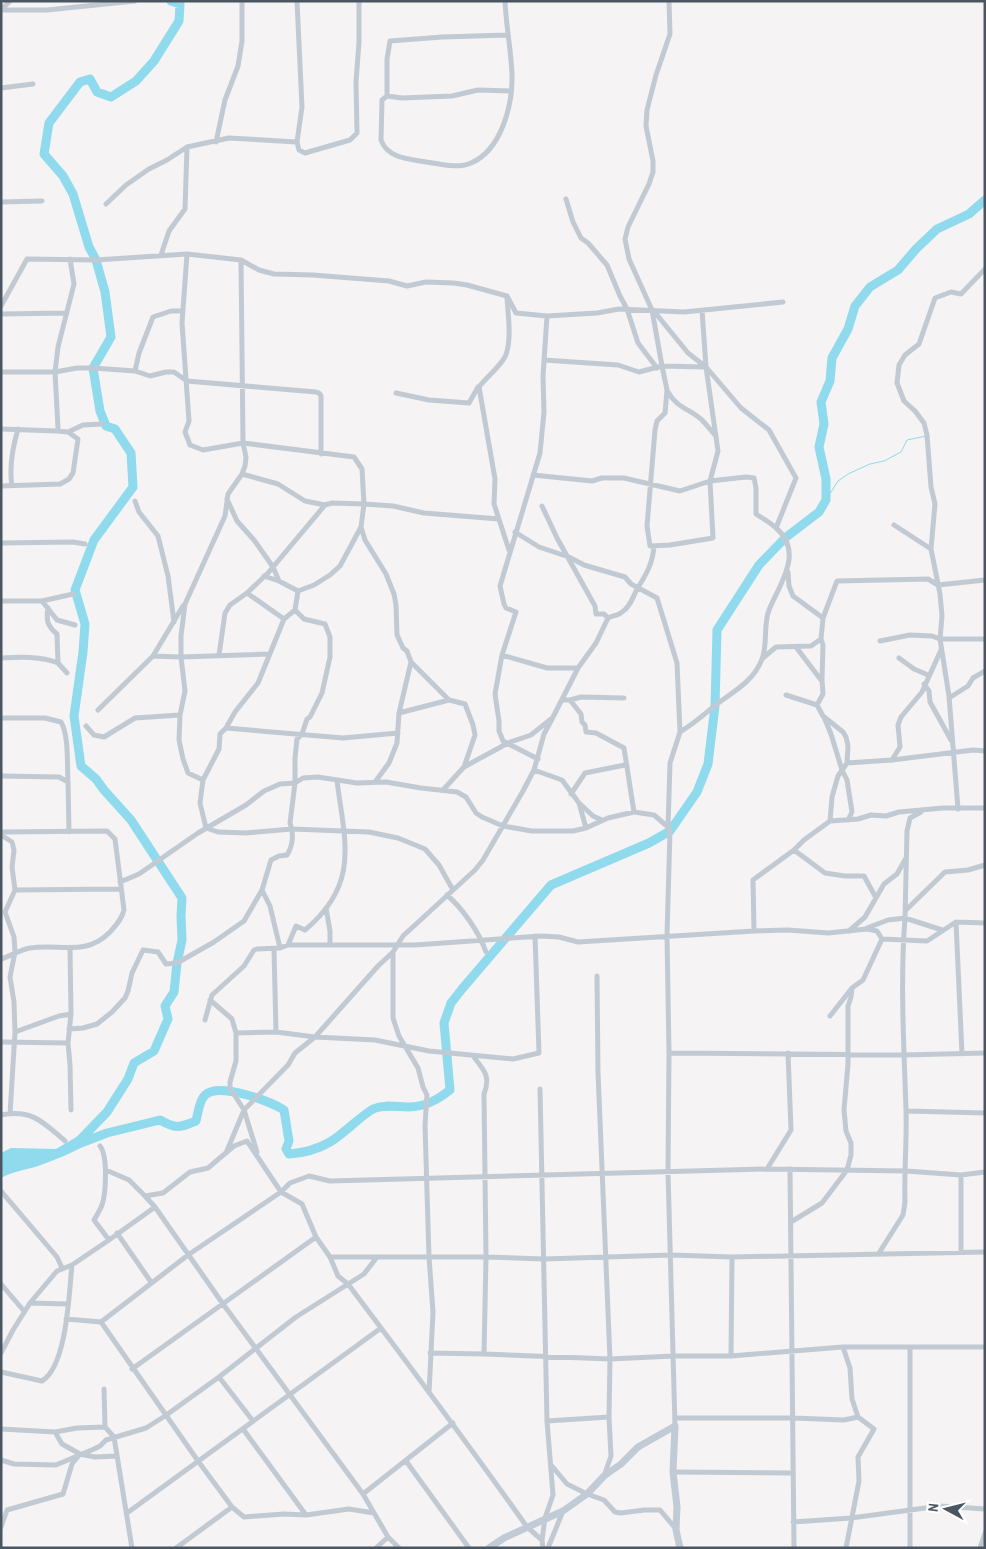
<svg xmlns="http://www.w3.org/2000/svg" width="986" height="1549" font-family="'Archivo Narrow',sans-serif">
	<rect width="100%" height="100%" fill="#f5f3f3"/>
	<path fill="#90daee" d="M80,1135L85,1145C71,1154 54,1160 38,1166C26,1170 13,1171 1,1178V1153L11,1148L56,1149Z"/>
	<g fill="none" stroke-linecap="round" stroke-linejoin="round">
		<path stroke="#90daee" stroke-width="1" d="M826,500L838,481L848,474L870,464L884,461L901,452L907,440L926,436"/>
		<path stroke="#90daee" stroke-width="9" d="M78,1142L107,1112L128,1079L134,1063L154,1051L168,1019L165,1006L174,992L177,963L182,940L181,916L182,898L131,820L104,790L96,779L81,766L74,716L83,652L85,624L75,590L94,540L133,487L131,453L115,429L106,426L100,411L93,368L111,337L105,292L96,260L89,247L73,194L63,176L44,154L49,123L80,82L90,79L97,92L111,97L136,81L154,61L179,21L180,4L171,1
			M73,1146L107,1133L160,1120C176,1129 179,1128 196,1121C198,1113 199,1101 205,1095C219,1082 270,1101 284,1110L289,1141L286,1149L289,1154C303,1153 318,1149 330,1142C345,1133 358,1118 373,1109C384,1104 397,1107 408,1107C425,1107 437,1100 450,1090L444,1023L451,1003L462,989L551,885L649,843L670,831L697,792L708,764L715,706L717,630L759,565L785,538L819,512L826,500V479L819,447L824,424L821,402L830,381L832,358L848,329L855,306L870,287L898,270L916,249L937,229L969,214L985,200"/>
		<path stroke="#c1cad2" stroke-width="5" d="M505,1C506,26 511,49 512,74C513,103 502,150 471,163C458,169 440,164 426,162C409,159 387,158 381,140L382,100L387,96L402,98L452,96L478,90L511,91
			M669,1L670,34L656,75L647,110L646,126L653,161V172L649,184L628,227L625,239L629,259L652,310L662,366L667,390L665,413L657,421L655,430L647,526L650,546L670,545L713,538L710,481L718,451L706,367L702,310
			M1,10H47L135,1
			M1,10L10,1
			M1,88L33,84
			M387,96V59L390,41L442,37L508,35
			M216,142L225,100L238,66L242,41V1
			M297,142L299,150L305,153L350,140L357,133L356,82L359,42V1
			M566,199L573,222L581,238L588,243L607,265L620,296L627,309L638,343L657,368
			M1,202L42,201
			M106,204L126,185L149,169L167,160L187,147L229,138L297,142L302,107L297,1
			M187,254L182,323L189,421L185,432L190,445L203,450L243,443L354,457L362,469L364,504L361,527L340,566L330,575L314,585L298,591L295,610L284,619L258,683L235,712L226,728L220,734L219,749L203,780
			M161,255L169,231L185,209L187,147
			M241,260L243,443L246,457L245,466L242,474L228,494L225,516L185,604L181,636V657L185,691L180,715L179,740L183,759L188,773L203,780L200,803L206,828L218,832L246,833L292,829L369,832L398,838L425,849L439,865L453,890
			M507,298C508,314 513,347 503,360C496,370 486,378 479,387L495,479L494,504L509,550
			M1,306L27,259L96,260L187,254L241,260L259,270L274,274L313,275L389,281L407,286L426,282L454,283L467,285L507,296L516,313L547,316L597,313L619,309L684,312L783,302
			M653,310L688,353L706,367L741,408L769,430L796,478L776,528
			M1,314L67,313
			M544,360L618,365L639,372L662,366L705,367
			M135,371L139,353L153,317L171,311H182
			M1,372H55L77,368H93L135,371L150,376L166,372H174L187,381L316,392L319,393L321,396V454
			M668,392C677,408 690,409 702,420C707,425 711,431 716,436
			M396,393L429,400L469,403L478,387
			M58,428L55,372L58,347L74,284L70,259
			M1,429L57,431L68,432L78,439L73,473L69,479L60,484L1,486
			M68,432L83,425L102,424
			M242,474L278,484L305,501L325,505L332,503L364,504L393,506L424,513L499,519
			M533,475L592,481L602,478H624L680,491L710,481L746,477L754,478L756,488V514C762,518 769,522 775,527C805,552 780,583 769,610C763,625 768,644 762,659C754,681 734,691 717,704C703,715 695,723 680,732
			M12,486C9,468 13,446 18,429
			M227,499L237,521L254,540L273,567L279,581
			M135,501L139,512L158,536L168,576L174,622
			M542,506L557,538L595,606L596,614H604L608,618
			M894,525L931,549
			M361,527L365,540L386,574L394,594L396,605L397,635L403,648L407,651L411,662L449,700L465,704L473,725L475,735L464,767L443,790
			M515,532L539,547L569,557L584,565L625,577L631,584L657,598L677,663L680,732L670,763L668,827L670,831L667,935L669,1053L668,1172L675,1426
			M1,543L73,542L85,544
			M788,572L789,586L793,596L823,618
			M264,576L279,581L298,591
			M247,593L284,619
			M1,601H42L73,594
			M42,601L57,620L75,625
			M48,608C46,620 47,626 57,634L58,663L67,673
			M880,641L910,635L932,636L940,639H985
			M796,647L821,680
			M219,655L225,613L230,605L247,593L268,573L325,505
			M502,655L547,668H578
			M153,656L183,606
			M1,658C21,657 40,656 58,663
			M763,658L776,647L811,646L821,639
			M899,658L914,669L928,675
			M924,684L929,691L930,702L951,740
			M786,695L817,705
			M949,698L968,686L973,678L985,671
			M562,700H570L581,714L582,722L585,725L586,732L596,733L624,748L634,812
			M570,700L581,697L624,698
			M98,710L153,656L181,657L270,654
			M399,713L449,700
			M824,717L831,734L842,770L847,780L852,812L848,820
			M1,718H45L61,722C69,735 67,766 68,782
			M86,726L94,735L104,737L135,718L180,715
			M226,728L343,738L398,733
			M538,759L503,741L499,731V721L495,694L502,655L516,612L506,608L504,604L500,586L540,453L544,412L543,376L547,316
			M892,760L900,747L898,725L901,717L922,692L941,650
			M847,763L892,760L973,750L985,751
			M464,767L508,743L531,735L551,719
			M534,770L562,780L579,803L593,816L602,820
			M1,776L59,777L68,782L69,832
			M375,782L389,763L397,743L399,713L411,662
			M571,794L585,773L625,765
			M579,803L586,828
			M958,809L949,696L940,639L942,616L940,594L931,549L935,504L931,487L927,435L924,423L915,411L904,401L897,383L899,365L905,355L919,344L935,298L951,292L961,294L985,269
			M921,812L910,818L907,831L905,918L942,930
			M830,821L858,819L871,815L886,816L899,812L943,808H985
			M1,832L107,831L115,839L124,910C122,919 116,925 110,932C86,957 59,943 30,948C19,950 11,956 1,959
			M1,835L12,842L14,850L12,867L15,890L5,912L14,937L15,952L10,977L14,1002L15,1032L10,1114
			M794,850L825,873L845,876H864L875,896
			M120,882L139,874L198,833L246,805L264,791L280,784L295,783L303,778L318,777L357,783L386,782L421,788L457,792L466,797L476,813L482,817L503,826L532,831H573L586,828L608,818L634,812L654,815L668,827
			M15,890L121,889
			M262,890L270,906L280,948
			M447,895C463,909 479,932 486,952
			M326,908L330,931V945
			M906,910L945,872L968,870L985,865
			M956,922L962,1054
			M867,928L888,920L905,918C900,982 904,1046 906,1110C907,1140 904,1171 905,1202L903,1215L879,1253
			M754,931L753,880L794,850L804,840L830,821L832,797L838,776L847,763L848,746L846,737L843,732L823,716L817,705L823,694L822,680L823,645L821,639L823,618L837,581L928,579L938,585L985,580
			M849,931L865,917L884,884L897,874L906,858
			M288,945L296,926L305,930C360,884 345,842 337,781
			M70,948L71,1014L68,1043L70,1065L71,1110
			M274,949L276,1032
			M393,952V1018L399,1036L418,1068L423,1087L427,1095L425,1125L429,1257L433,1312L429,1393
			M597,976L598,1073L610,1359L609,1417L611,1456L604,1476
			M210,1000L232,1019L236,1033V1061L230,1082V1088L244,1110L257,1152
			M830,1016L852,988L863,980L882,939
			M205,1020L212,995L244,966L254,950L257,949L280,948L288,945H415L541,936L559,937L578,942L754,931L788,930L828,933L867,929L877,931L882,939L927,941L956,922L985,923
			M69,1029L83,1028L97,1024L112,1012L125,998L128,991L132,973L143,950L158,952L166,964L177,963L214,942L244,921L262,890L271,860L279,856L287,855C293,846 294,833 290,823L295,783V758L297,739L302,734L307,719L310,717L322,693L330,657V637L325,624L304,619L295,610
			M15,1032L59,1016L71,1014
			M236,1033L276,1032L315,1037L375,1040L429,1051L513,1059L539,1053L535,936
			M1,1042L68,1043
			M669,1053L903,1055L985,1053
			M473,1056C484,1070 491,1076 484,1094L486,1257L484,1354
			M540,1089L547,1421L553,1495L545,1518L542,1540L543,1548
			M906,1111L985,1113
			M1,1115C32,1109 43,1122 65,1141
			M100,1146C108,1156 106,1193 102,1205C100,1210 97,1215 94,1220L109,1240
			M226,1153L244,1110L288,1065L295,1053L315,1037L378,966L393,952L403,936L475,870L483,860L523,791L534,770L544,734L552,719L578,668L596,643L608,618C613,615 618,616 622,612C630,607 633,597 637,589C646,575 653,563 654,546
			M767,1169L791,1130L788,1053
			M790,1169L794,1548
			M106,1170L129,1180L145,1196L163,1193L190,1172L208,1168L234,1146L247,1141L281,1192L302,1204L316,1237L330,1257L338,1276L348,1284C409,1365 469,1445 527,1527L542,1540
			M961,1175V1252
			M1,1191L57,1257L62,1268
			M145,1196L155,1207L223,1304L363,1494L388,1537L399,1548
			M791,1222L822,1203L847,1170L851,1155V1143L846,1131L844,1110L848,1064V1006L851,997L852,988
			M117,1233L151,1282
			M330,1257H486L544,1259L671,1255L732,1257L985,1252
			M1,1284L24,1311
			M30,1303L68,1304
			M66,1319L101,1322L188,1255L281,1192L290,1183L309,1176L330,1181L767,1169L906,1171L961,1175L985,1172
			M101,1322L198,1461L232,1507L244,1517L284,1514L306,1515L349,1509L374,1513
			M843,1347H985
			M910,1348V1548
			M1,1353L13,1330L30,1303L57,1271L72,1265L109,1240L155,1207
			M430,1353L484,1354L610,1359L673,1356H731L843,1347L850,1368L852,1399L858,1417
			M731,1356L732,1257
			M132,1369L316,1237
			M1,1372L42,1381C67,1366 69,1293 72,1265
			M219,1377L253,1421
			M104,1389L105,1427
			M675,1418H793L844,1420L858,1417L874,1429L858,1457L859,1481L846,1548
			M547,1421L609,1417
			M1,1429L55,1432L77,1428L105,1427L114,1437L132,1548
			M243,1429L306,1515
			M55,1432L62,1444L80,1454
			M1,1460L14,1464L56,1465L94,1449L100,1446L106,1440L146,1428L165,1416L219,1377L296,1317L364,1274L377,1257
			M406,1461L469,1548
			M551,1465L567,1484L587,1494L604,1500L615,1512L621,1513L644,1510H660L676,1529
			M673,1472L792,1473
			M363,1494L453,1423
			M127,1513L381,1328
			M793,1522L851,1518L940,1506L985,1509
			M1,1527L7,1510L63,1494L72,1464L80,1454L95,1457L117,1456
			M176,1548L232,1507
			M376,1548L388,1537
			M548,1548L563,1511
			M980,1548L985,1533"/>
		<path stroke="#c1cbd6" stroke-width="7" d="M489,1548L504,1538L563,1511L587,1494L604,1476L621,1464L638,1447L675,1426L673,1472L677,1507L676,1530L680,1548"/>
	</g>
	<rect width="986" height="1549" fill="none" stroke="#4a5661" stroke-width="5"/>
	<g transform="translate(946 1509) rotate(277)" stroke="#ffffff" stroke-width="4" paint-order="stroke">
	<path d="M0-4L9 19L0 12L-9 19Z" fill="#4a5661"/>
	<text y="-8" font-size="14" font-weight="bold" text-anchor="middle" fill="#4a5661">N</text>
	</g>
</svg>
